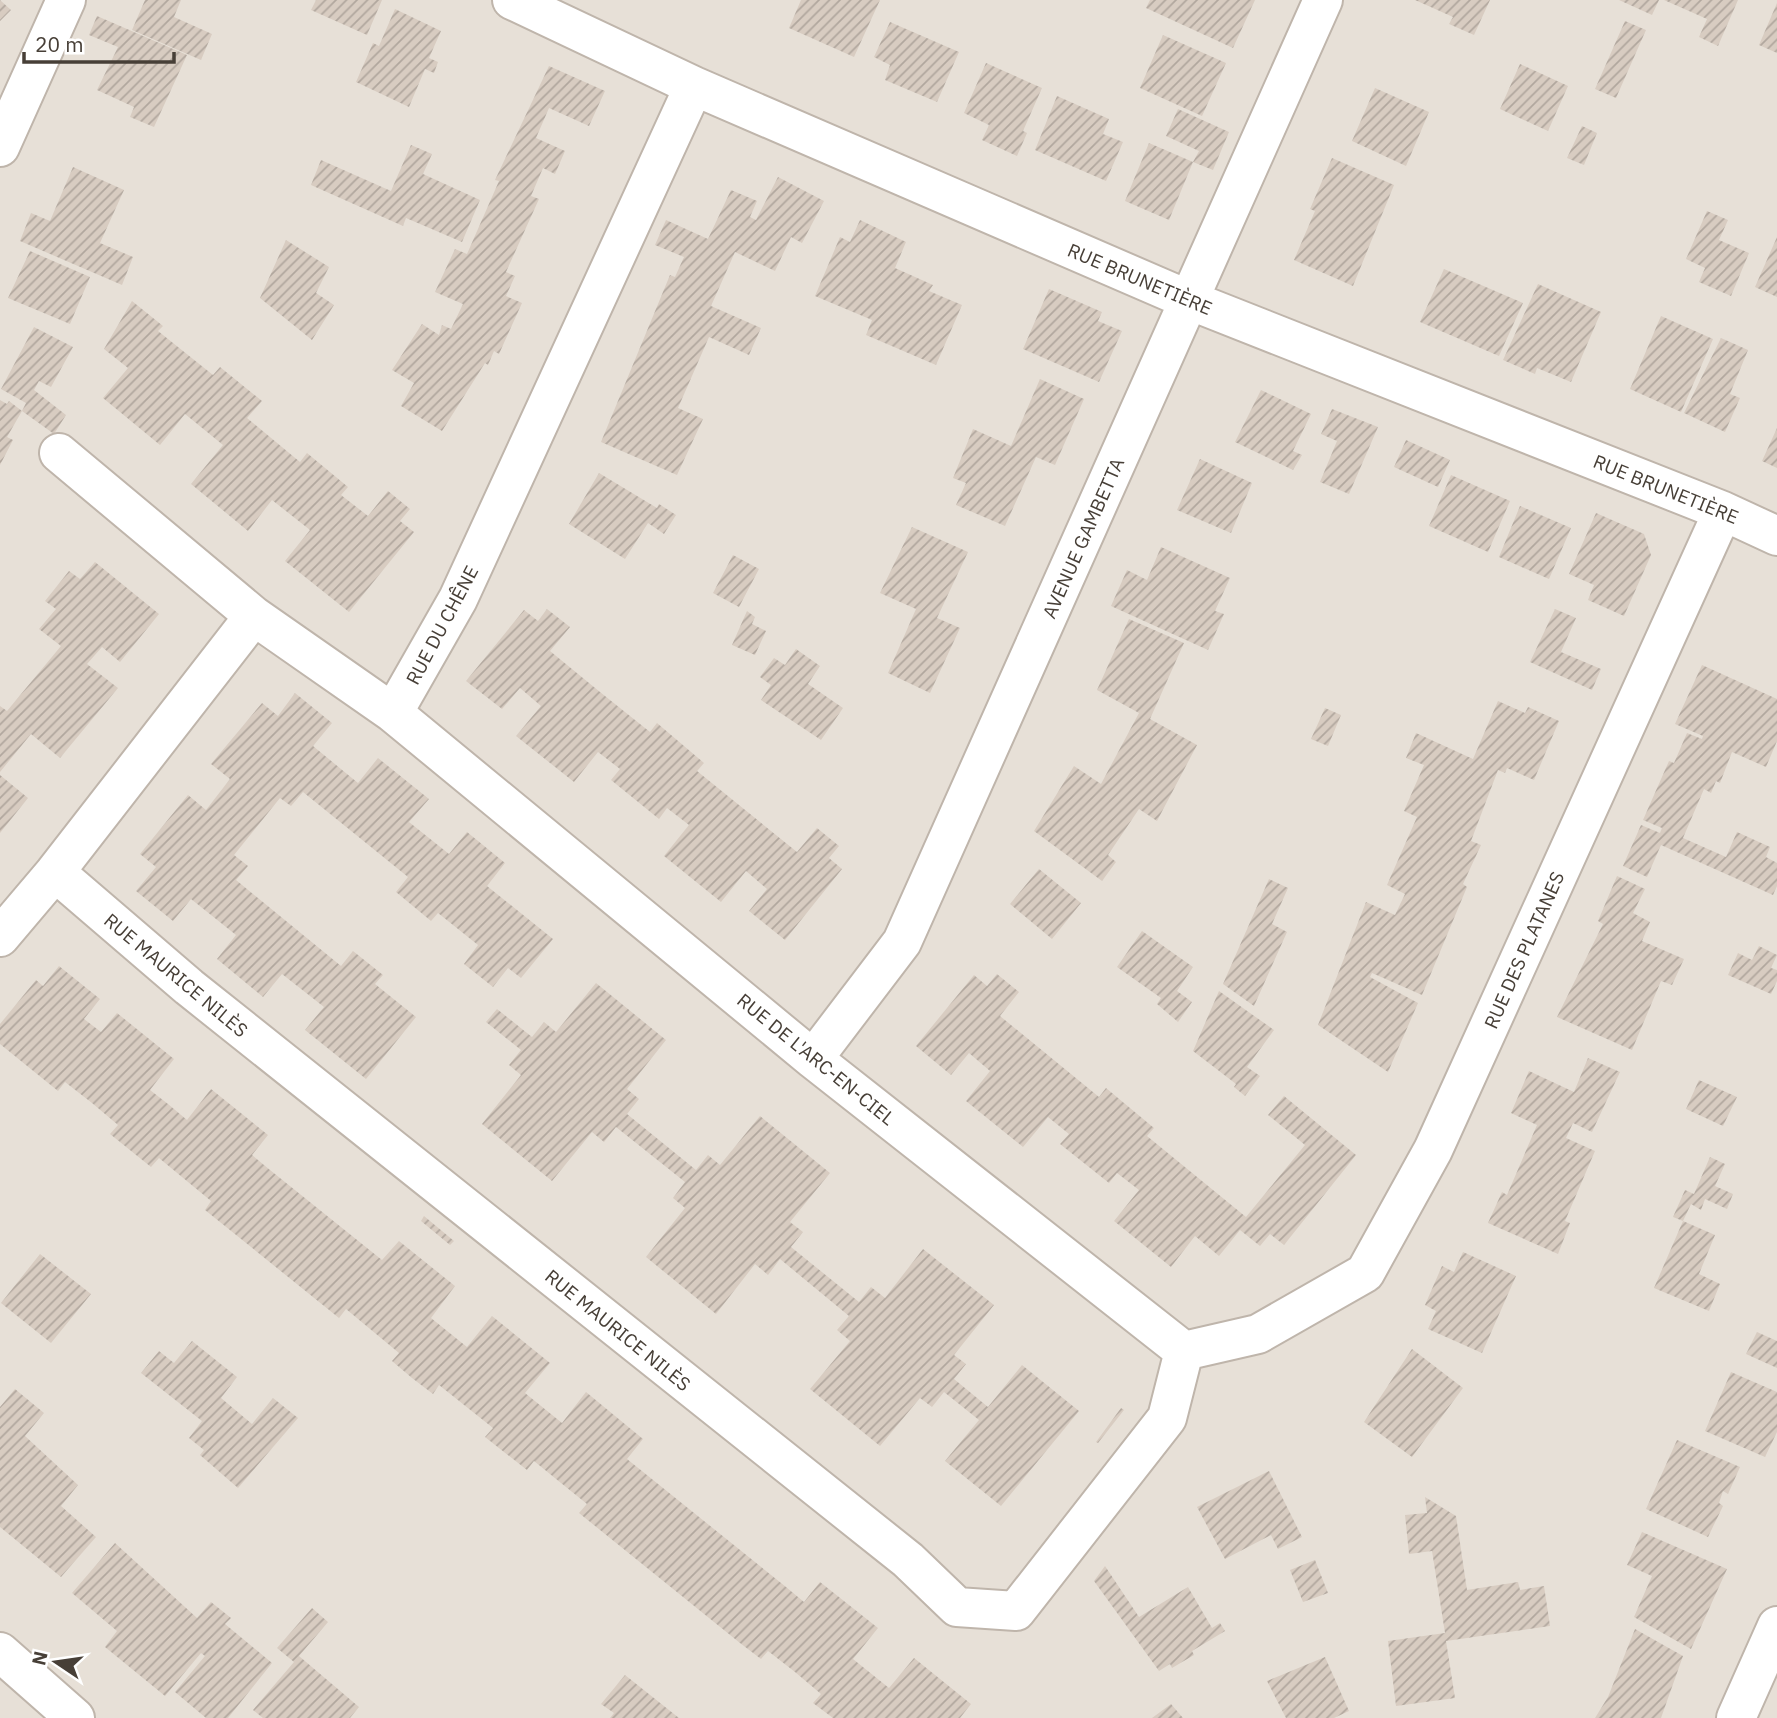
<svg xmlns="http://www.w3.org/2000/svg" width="1777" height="1718" font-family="'IBM Plex Sans',sans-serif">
	<defs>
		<pattern id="building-hatch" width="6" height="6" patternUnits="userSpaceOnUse" patternTransform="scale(1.75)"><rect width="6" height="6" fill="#d8ccc1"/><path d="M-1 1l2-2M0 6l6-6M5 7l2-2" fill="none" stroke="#b1a79e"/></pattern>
	</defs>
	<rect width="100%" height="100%" fill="#f3efe9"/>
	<path fill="#e7e0d7" d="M0,0H1777V1718H0Z"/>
	<path fill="url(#building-hatch)" d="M0,0L11,10L0,21Z
		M145,0H181L174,17L212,34L201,60L132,30Z
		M316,0H382L367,35L311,10Z
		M801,0H880L854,57L789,28Z
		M1150,0H1255L1233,48L1146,8Z
		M1415,0H1490L1474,35L1449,24L1453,17Z
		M1619,0H1659L1652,15Z
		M1664,0H1738L1718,46L1699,37L1707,19Z
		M1777,3V53L1759,45Z
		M395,9L441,31L429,58L438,62L434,73L425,69L409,107L356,82L373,43L379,46Z
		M97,16L187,55L154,127L130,117L134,107L97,90L118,47L89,35Z
		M1625,21L1646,30L1616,98L1595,89Z
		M890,22L959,52L937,102L885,80L890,65L874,57Z
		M1163,35L1226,63L1202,116L1140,88Z
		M986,63L1042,88L1023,131L1027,133L1017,156L982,140L989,125L964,113Z
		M1520,64L1568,86L1548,131L1500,109Z
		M549,66L605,91L589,126L549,108L536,138L565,151L555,174L543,168L531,196L539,199L506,272L515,276L506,296L522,303L499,354L494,351L488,365L485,363L442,431L401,406L414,383L392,370L422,324L439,335L442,325L451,329L463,304L435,292L455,249L467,254L499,181L495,180Z
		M1375,88L1429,112L1406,166L1352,141Z
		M1057,96L1109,119L1103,134L1123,142L1106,181L1035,150Z
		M1178,109L1229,132L1213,170L1193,162L1199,151L1166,136Z
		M1582,126L1597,133L1584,165L1567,158Z
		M1149,143L1193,162L1169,220L1125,201Z
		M411,145L432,154L423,174L480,200L462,242L406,218L403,226L311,185L321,160L391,191Z
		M1332,158L1394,185L1353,286L1294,260L1315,211L1310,209Z
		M73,167L124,190L100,243L133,257L122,285L20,241L31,213L50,221Z
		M778,177L824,201L802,243L791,237L775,271L735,252L711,306L761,328L749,355L709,337L678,408L703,419L677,475L601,442L670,275L675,277L684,257L655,245L666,220L708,239L731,190L757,201L750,217L756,220Z
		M1707,211L1728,220L1719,240L1749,253L1731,296L1699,282L1705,268L1686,259Z
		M860,220L906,242L895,268L933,285L929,291L962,305L936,365L866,335L872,320L815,296L840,237L850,242Z
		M1777,237V297L1755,287Z
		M286,240L329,267L316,293L334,305L312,340L260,298Z
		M30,251L90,277L70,324L8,298Z
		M1444,269L1523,303L1499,356L1420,322Z
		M1538,284L1601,312L1571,382L1537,368L1535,374L1503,360Z
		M1049,289L1102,312L1098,321L1122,331L1099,382L1023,349Z
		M132,301L163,326L158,331L213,375L220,367L262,401L247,418L300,462L307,453L348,487L341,495L368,516L388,491L410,509L400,521L414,532L349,612L285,561L310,530L272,500L248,531L191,484L223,445L185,414L160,445L103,398L128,368L104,349Z
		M1661,316L1713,339L1681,412L1630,389Z
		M34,327L73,347L51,387L39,381L34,390L66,415L54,434L22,411L26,403L1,389Z
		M1721,338L1748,350L1730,394L1740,398L1725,432L1684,413Z
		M1040,379L1084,399L1055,465L1036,457L1005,526L956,505L966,483L953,478L973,429L1011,446Z
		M1261,390L1311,414L1293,451L1302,455L1293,470L1235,442Z
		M0,400L7,404L9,401L22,411L7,437L13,440L0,465Z
		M1332,409L1378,427L1349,494L1320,482L1337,441L1321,434Z
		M1777,428V468L1762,461Z
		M1406,440L1450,460L1438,487L1394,467Z
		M1200,459L1252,483L1231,533L1177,510Z
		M599,473L657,508L659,504L676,515L664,534L648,523L625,559L569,524Z
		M1451,475L1510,501L1488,552L1429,526Z
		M1520,506L1571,528L1549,579L1499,557Z
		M1596,513L1644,534L1651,555L1624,616L1588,600L1594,585L1569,574Z
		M912,527L968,552L937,618L960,628L930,693L888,673L916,609L880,593Z
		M1161,547L1230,578L1215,611L1224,614L1208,650L1111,606L1127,570L1147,580Z
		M733,555L759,569L739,607L713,593Z
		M95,562L159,614L120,662L102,647L87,664L118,688L60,758L31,734L0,772V706L7,711L61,646L39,629L56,609L45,601L69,571L80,579Z
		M547,609L570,627L550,651L600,692L650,732L657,723L704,763L697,771L797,852L817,828L839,846L829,858L842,869L785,940L749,911L767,889L746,871L721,902L664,856L689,825L667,808L659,819L611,780L620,769L598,752L574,782L516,736L541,706L520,688L502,709L466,681L524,610L538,621Z
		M1555,609L1576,618L1561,652L1601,669L1592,690L1530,662Z
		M747,611L755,617L752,624L766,631L755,655L732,645Z
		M1129,619L1184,643L1150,719L1197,745L1157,821L1139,809L1108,855L1116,862L1102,881L1034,831L1074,766L1101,784L1139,713L1097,690Z
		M796,649L820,666L808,684L843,708L821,740L761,700L771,685L760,677L774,658L785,665Z
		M1702,665L1777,699V741L1766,767L1732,752L1720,783L1716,781L1711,793L1704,789L1683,838L1726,857L1737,832L1770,847L1766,857L1777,863V886L1773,895L1661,845L1647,877L1623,866L1641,825L1660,833L1662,828L1643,820L1669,761L1674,763L1687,733L1702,739L1703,736L1675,724Z
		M295,693L332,723L313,746L358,783L378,758L429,799L409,822L449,854L467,832L505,863L487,886L553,939L521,978L508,968L493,987L464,964L478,945L438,913L431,921L396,892L408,877L303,792L291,806L280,798L234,855L248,866L236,880L341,966L353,951L383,975L375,984L416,1017L366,1079L305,1030L324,1007L282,974L263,997L217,959L236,935L191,899L173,921L136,891L156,867L140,854L188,795L206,810L230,779L211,764L262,703L278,716Z
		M1498,701L1525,713L1528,707L1559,721L1534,780L1507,768L1505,773L1498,770L1471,841L1481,845L1463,884L1467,887L1422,995L1372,973L1370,977L1418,1003L1388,1072L1318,1025L1366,902L1395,915L1405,894L1387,885L1417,817L1404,811L1424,765L1406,758L1416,733L1473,759Z
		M1325,708L1341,715L1328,746L1311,739Z
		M0,775L28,798L0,833Z
		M1039,869L1081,903L1052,939L1010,904Z
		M1617,876L1645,889L1633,913L1650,922L1642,941L1684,959L1672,985L1661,981L1632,1050L1557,1017L1603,924L1598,921Z
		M1269,879L1288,888L1272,924L1287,932L1254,1006L1223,984Z
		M1142,931L1193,967L1177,991L1192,1002L1178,1022L1157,1004L1161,998L1117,967Z
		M1759,946L1777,955L1771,968L1777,970V981L1771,994L1728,975L1738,953L1752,960Z
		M59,966L100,999L84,1019L101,1032L117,1013L174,1059L150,1090L168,1104L187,1120L211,1089L268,1135L252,1155L270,1170L382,1260L399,1241L455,1286L431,1318L467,1347L492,1316L550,1363L525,1393L562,1423L586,1392L643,1439L627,1459L786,1587L804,1602L820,1582L878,1628L853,1659L889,1688L914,1658L971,1704L960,1718H833L813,1703L821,1694L795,1672L768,1651L761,1659L740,1643L579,1513L587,1504L561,1483L534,1461L527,1470L485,1437L493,1428L439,1385L433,1394L412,1378L392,1361L399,1353L346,1309L339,1318L205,1210L211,1201L159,1158L151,1167L110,1134L118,1125L92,1103L65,1082L58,1091L0,1044V1024L36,980L43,986Z
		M997,974L1019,992L1000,1016L1099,1097L1106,1088L1154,1128L1147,1136L1246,1217L1305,1145L1268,1115L1284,1096L1356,1155L1284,1245L1270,1234L1260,1246L1240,1230L1219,1256L1195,1236L1171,1267L1114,1221L1139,1190L1117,1173L1109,1183L1060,1144L1069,1134L1048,1117L1023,1147L966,1101L990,1071L969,1053L951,1075L916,1046L974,975L987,986Z
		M596,983L666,1040L627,1089L639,1099L627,1114L696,1170L708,1155L720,1165L760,1116L830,1173L790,1222L803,1232L791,1247L859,1302L871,1287L885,1298L923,1249L994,1305L954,1355L966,1364L954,1379L988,1407L1022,1365L1079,1411L1001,1506L945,1461L979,1420L944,1392L932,1407L920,1398L880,1446L810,1389L850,1341L837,1330L849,1316L780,1259L768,1275L755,1264L716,1314L646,1257L685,1208L673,1198L685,1182L616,1127L604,1142L592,1132L552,1181L482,1124L521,1075L509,1065L521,1050L486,1022L497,1009L532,1037L544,1022L556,1032Z
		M1219,991L1274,1030L1247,1067L1260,1076L1245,1096L1234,1087L1236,1084L1193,1051Z
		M1588,1058L1620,1072L1592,1132L1573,1123L1566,1138L1595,1151L1565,1221L1570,1223L1558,1254L1488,1223L1502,1192L1507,1195L1537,1125L1511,1113L1529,1071L1574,1092Z
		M1699,1080L1737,1097L1723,1126L1686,1109Z
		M1710,1157L1725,1164L1715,1186L1733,1194L1727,1209L1705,1199L1701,1210L1691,1204L1683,1221L1715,1235L1699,1274L1720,1284L1709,1311L1654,1288L1683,1221L1673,1217L1685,1190L1694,1194Z
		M424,1216L454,1241L450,1245L421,1221Z
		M1463,1252L1516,1276L1482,1353L1428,1329L1436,1311L1425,1305L1442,1266L1454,1272Z
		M40,1254L91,1294L51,1343L1,1303Z
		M1757,1332L1777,1341V1368L1746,1354Z
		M192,1341L237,1377L221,1398L252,1424L273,1398L298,1418L238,1488L200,1455L204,1450L189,1438L202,1421L141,1373L159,1351L174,1363Z
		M1412,1349L1463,1388L1412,1457L1364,1422Z
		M1731,1372L1777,1392V1432L1765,1457L1705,1431Z
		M15,1389L44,1413L25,1436L78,1485L61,1506L96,1537L61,1577L0,1527V1407Z
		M1121,1408L1124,1410L1098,1443L1096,1442Z
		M1677,1440L1740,1467L1728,1494L1723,1491L1719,1503L1723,1506L1708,1537L1646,1509Z
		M1269,1471L1302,1537L1278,1549L1271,1535L1225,1559L1197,1507Z
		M1425,1497L1456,1516L1467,1590L1518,1582L1520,1590L1544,1586L1550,1626L1446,1641L1455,1698L1396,1706L1388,1641L1445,1633L1432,1551L1409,1554L1405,1515L1427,1513Z
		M1642,1532L1727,1569L1691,1649L1634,1617L1652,1576L1627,1565Z
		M115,1543L197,1618L211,1602L231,1618L225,1624L272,1663L228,1718H206L175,1692L205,1656L201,1653L165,1696L105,1647L117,1631L72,1593Z
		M1315,1560L1328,1593L1303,1602L1290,1570Z
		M1105,1566L1139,1617L1188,1587L1212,1628L1220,1623L1225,1631L1192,1651L1194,1655L1172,1668L1170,1664L1159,1671L1094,1581Z
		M312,1608L328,1622L299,1656L359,1707L350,1718H263L253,1710L294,1662L277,1648Z
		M1635,1629L1683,1656L1661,1718H1595L1608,1697Z
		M1325,1657L1349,1711L1334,1718H1286L1267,1681Z
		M625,1675L679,1718H610L614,1713L601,1704Z
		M1171,1704L1183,1718H1152Z"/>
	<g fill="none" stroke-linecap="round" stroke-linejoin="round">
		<g stroke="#bfb5ab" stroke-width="42">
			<path id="street" d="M512,0L694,86L1189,300L1723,511L1777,536
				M0,147L66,0
				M59,453L254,616
				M393,713L813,1059L1184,1351L1258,1334L1365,1273L1433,1150L1723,511
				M55,872L254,616L393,713L458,599L694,86
				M0,937L55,872L189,987L908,1560L957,1607L1016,1611L1167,1418L1184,1351
				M813,1059L902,942L1323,0
				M0,1652L75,1718
				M1736,1718L1777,1626"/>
		</g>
		<use href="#street" stroke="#fff" stroke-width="38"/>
	</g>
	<g text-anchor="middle" stroke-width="5" stroke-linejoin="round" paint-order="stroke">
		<g font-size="19" fill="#473f37" stroke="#fff">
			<text transform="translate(1140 279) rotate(23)" y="7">RUE BRUNETIÈRE</text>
			<text transform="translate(1666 489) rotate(22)" y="7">RUE BRUNETIÈRE</text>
			<text transform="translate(1083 538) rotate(-66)" y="7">AVENUE GAMBETTA</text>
			<text transform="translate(442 625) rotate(-62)" y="7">RUE DU CHÊNE</text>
			<text transform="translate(1524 950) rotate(-66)" y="7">RUE DES PLATANES</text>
			<text transform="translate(176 975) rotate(40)" y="7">RUE MAURICE NILÈS</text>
			<text transform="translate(816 1059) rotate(39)" y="7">RUE DE L'ARC-EN-CIEL</text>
			<text transform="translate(618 1330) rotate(39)" y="7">RUE MAURICE NILÈS</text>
		</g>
	</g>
	<g transform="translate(56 1662) rotate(283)" stroke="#ffffff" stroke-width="5" paint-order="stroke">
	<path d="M0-5L12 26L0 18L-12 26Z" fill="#473f37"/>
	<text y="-10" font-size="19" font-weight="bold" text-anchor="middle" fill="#473f37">N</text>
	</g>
	<path d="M24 52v10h150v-10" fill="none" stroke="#473f37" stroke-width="3.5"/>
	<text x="35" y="52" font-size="21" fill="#473f37" stroke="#ffffff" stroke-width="5" paint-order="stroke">20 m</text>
</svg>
